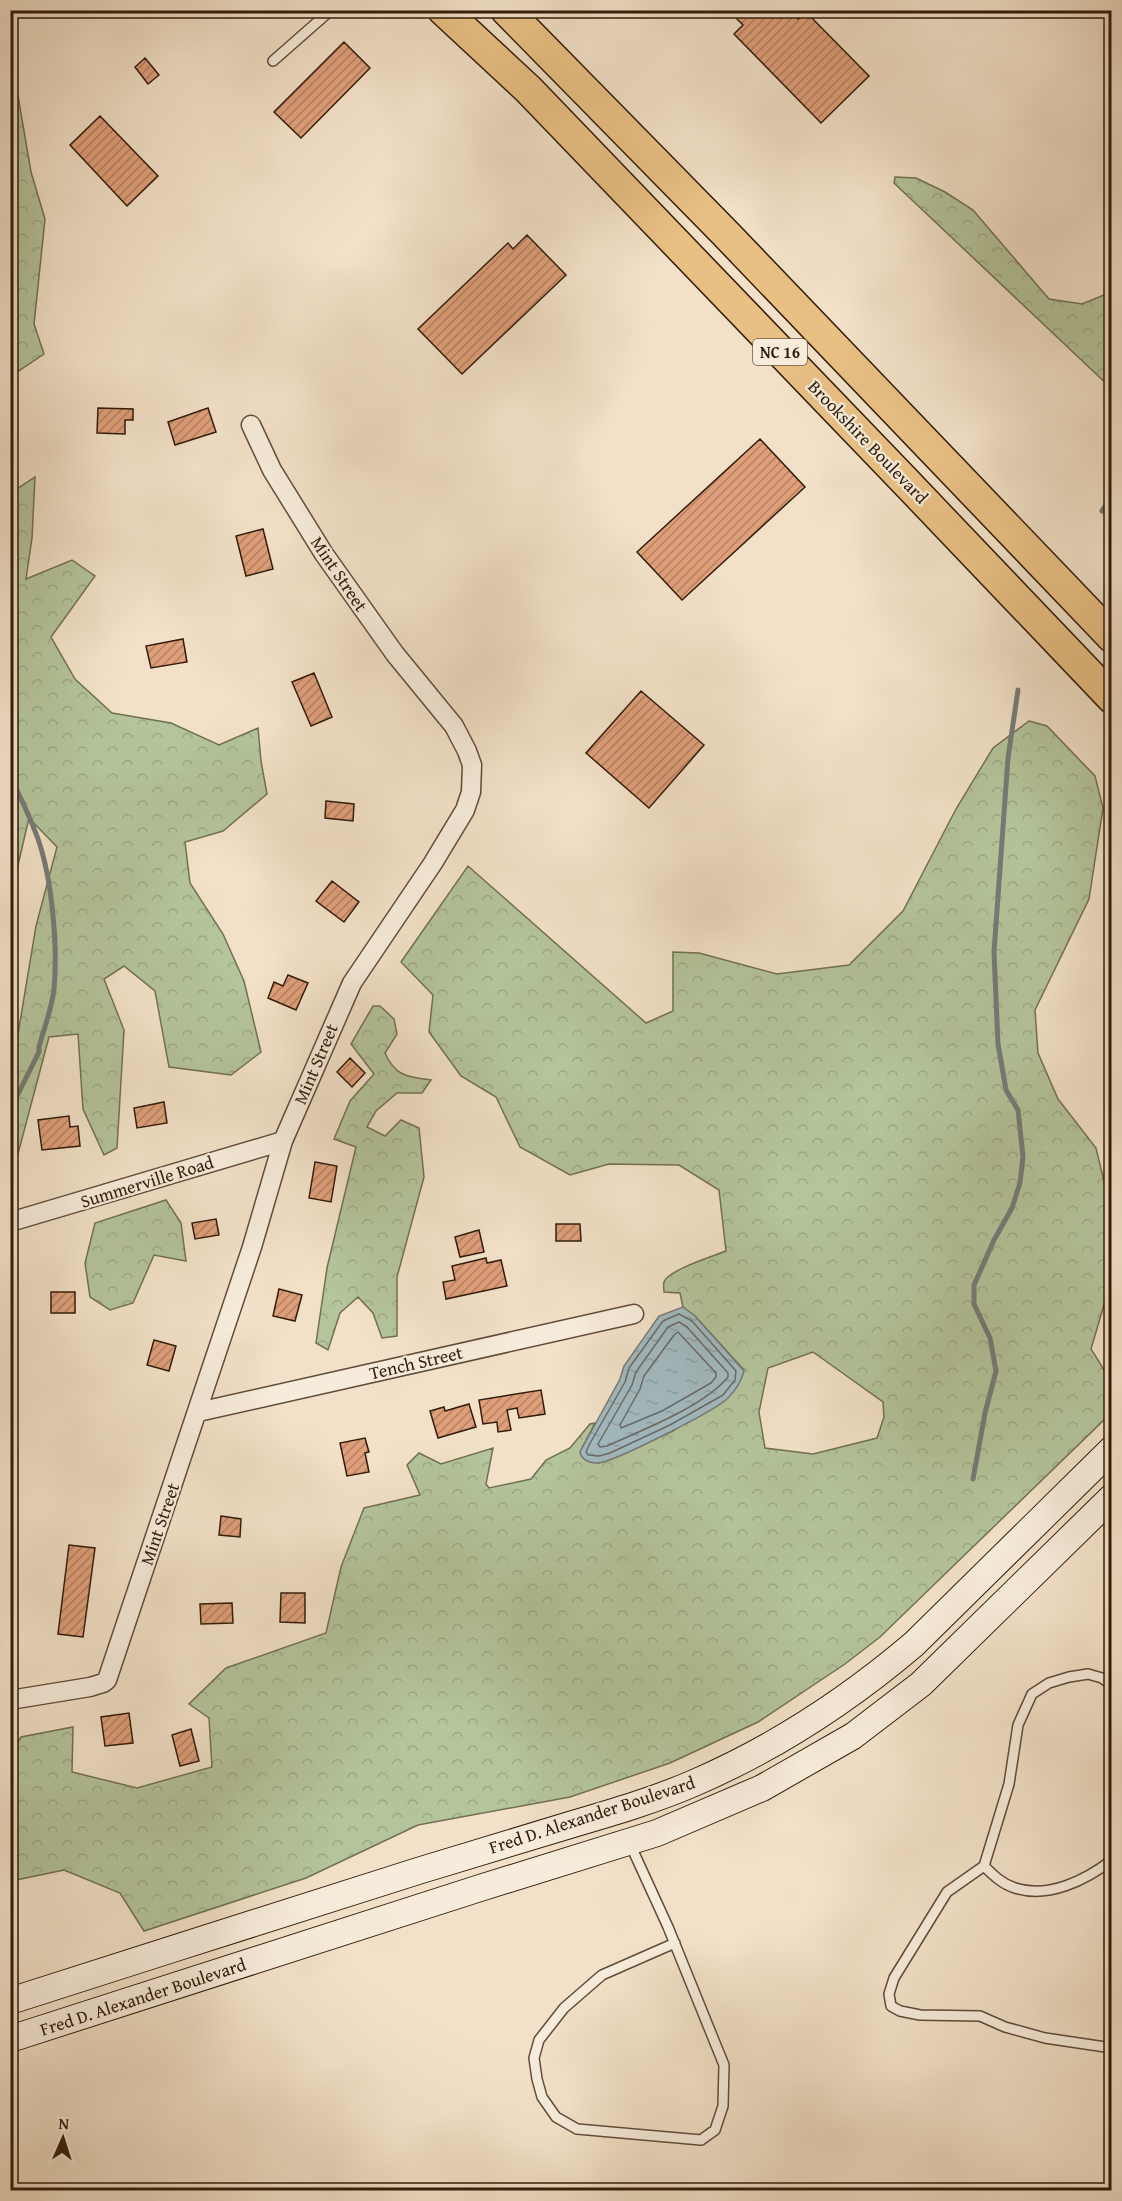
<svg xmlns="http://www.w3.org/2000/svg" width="1122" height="2201" font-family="'Gentium Book Plus',serif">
	<defs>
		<pattern id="forest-crowns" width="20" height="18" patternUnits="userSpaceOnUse" patternTransform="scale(1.5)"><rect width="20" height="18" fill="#b4c49b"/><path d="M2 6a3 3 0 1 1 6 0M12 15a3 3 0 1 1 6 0" fill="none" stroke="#9ba884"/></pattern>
		<pattern id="water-ripples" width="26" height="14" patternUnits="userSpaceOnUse" patternTransform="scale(1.5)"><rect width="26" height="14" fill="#a2bac1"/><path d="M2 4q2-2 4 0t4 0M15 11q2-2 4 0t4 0" fill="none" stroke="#8c9fa4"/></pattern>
		<pattern id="building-hatch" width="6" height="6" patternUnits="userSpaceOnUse" patternTransform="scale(1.5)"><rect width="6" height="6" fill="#df9f7a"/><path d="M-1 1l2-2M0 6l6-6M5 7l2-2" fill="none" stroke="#b58162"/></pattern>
	</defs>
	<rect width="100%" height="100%" fill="#f2e1c8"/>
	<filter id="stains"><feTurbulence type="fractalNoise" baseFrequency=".00333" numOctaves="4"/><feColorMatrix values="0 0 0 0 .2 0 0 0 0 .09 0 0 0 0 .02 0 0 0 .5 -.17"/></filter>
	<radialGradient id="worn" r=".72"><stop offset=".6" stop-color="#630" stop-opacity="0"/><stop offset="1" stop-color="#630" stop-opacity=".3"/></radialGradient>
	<path fill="url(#forest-crowns)" stroke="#727052" stroke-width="1.5" fill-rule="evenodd" d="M10,49L31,172L45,219L34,324L44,354L11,376Z
		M895,177L916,178L945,192L973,210L1049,299L1082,304L1111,292V388L894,183Z
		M35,477L32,538L26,579L72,560L95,576L51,637L75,679L112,713L171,723L219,745L258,728L261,761L267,794L223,831L185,842L190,883L223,934L244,981L261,1052L231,1075L169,1067L155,991L124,966L104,979L124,1030L117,1148L104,1155L83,1109L78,1034L49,1037L15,1165L10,1163L11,1076L36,926L57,847L29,818L11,895V493Z
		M1029,721L1047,726L1095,776L1103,808L1089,899L1035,1010L1038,1053L1058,1099L1096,1148L1109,1202L1111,1281L1091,1349C1107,1373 1118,1389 1107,1417L880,1637L845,1664L758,1722L670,1763L570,1797L418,1825L306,1878L144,1931L120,1893L64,1870L11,1881V1753L21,1737L73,1727L72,1772L137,1788L212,1767L209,1718L189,1704L226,1668L326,1633L341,1567L364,1508L420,1495L407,1465L419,1453L441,1464L493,1448L486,1484L489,1488L531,1479L546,1460L570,1448L590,1424L595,1423L580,1452L599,1463L673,1431L744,1370L695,1316L683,1307L680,1293L664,1292C664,1289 663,1284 664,1282C668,1270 714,1256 726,1251L719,1190L679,1165L609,1164L570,1175L520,1147L496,1097L461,1076L429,1032L433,995L401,962L468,866L646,1023L673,1011V952L699,953L777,974L849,965L903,911L956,809L993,748ZM813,1352L883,1402L884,1417L877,1438L813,1454L765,1448L759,1412L768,1368Z
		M373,1006H380L394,1019L397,1034L385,1053C395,1076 407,1077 431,1080L422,1093H397L376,1111L367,1127L385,1136L401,1120L419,1128L424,1177L397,1277V1336L382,1338L373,1313L358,1297L340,1313L328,1350L316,1343L327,1268L356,1147L334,1139L350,1101L374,1074L351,1044Z
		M166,1200L181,1223L186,1261L154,1255L133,1303L110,1310L90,1297L85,1263L95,1223Z"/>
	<path fill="url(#water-ripples)" stroke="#757a78" stroke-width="1.5" d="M683,1307L695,1316L744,1371C741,1382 736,1390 728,1398C715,1411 614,1462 598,1463C589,1463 582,1460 580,1452L620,1379L624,1366L659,1316Z
		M17,1341L13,1446L11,1455V1343Z"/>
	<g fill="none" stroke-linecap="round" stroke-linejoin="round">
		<path stroke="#6a6a66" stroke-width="1.5" d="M679,1314L692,1321L736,1371L735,1380L723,1395L670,1425L610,1453L599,1456L588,1455L586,1452L589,1445L625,1382L629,1368L663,1321Z
			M679,1322L687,1327L728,1373V1377C703,1407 644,1429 607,1446L600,1447L598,1444L632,1385L636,1372L668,1327Z
			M678,1332L716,1373V1377L711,1383L662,1411L621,1428L620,1425L640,1389L644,1376L674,1335Z"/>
		<path stroke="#757a78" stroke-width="5" d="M1102,511L1112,496
			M10,776C20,796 30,817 38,839C52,879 58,946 54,989C52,1008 44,1028 39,1047V1052L10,1110
			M973,1479L985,1413L996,1371L990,1338L974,1304V1285L994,1240L1012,1208L1020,1183L1023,1157L1018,1110L1006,1090L998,1044L994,952L1008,758L1018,690"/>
	</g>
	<path fill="url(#building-hatch)" stroke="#311b0a" stroke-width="1.5" d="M735,10H790L798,19L806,12L869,76L821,123L734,34L743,25L732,14Z
		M344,42L370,68L301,138L274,112Z
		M145,58L159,75L148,84L135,67Z
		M100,116L158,176L127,206L70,145Z
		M527,235L566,275L462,374L418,329L508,243L513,249Z
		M98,408L133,409V420H125V434L97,433Z
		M208,408L216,432L175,445L168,422Z
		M760,439L805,487L682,600L637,552Z
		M263,529L273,569L246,576L236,536Z
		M183,639L187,662L151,668L146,646Z
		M314,673L332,717L311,726L292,682Z
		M641,691L704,745L649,808L586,753Z
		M326,801L354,804L353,821L325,818Z
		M332,881L359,902L344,922L316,901Z
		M288,975L308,983L296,1010L268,998L274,982L283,986Z
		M350,1058L365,1073L352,1087L337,1072Z
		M164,1102L167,1123L137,1128L134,1108Z
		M69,1116L70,1127L78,1126L80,1146L42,1150L38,1120Z
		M315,1162L337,1166L331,1202L309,1198Z
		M216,1219L219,1235L195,1239L192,1223Z
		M556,1224H580L581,1241H556Z
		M479,1230L484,1252L460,1257L455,1237Z
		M486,1258L487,1263L501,1260L507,1286L446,1299L443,1282L455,1280L452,1266Z
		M279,1289L302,1295L295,1321L273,1316Z
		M51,1292H75V1313H51Z
		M154,1340L176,1346L169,1371L147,1365Z
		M541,1390L545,1414L519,1418L517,1408L507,1410L511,1430L498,1432L497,1422L483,1424L479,1400Z
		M469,1404L476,1427L438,1438L430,1411L444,1407L445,1411Z
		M365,1438L369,1452L365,1453L369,1472L347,1476L340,1443Z
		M221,1516L241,1519L240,1537L219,1535Z
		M69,1545L95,1548L83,1637L58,1634Z
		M281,1593H305V1623L280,1622Z
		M232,1603L233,1623L201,1624L200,1604Z
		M129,1713L133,1743L105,1746L101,1717Z
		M191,1729L199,1761L180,1766L172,1735Z"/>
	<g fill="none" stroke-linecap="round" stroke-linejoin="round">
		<g stroke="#614c3a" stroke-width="12">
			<path id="service" d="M273,61L331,10
				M1112,1685L1102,1678L1088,1674L1069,1677L1049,1683L1032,1694L1018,1725L1009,1784L984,1866L947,1892L894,1978L889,1994L891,2006L900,2011L920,2015L980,2016L1005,2027L1045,2038L1112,2048
				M630,1844L668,1927L724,2065L723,2106L715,2130L701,2140L577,2129L556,2117L542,2097L537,2079L534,2058L539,2040L564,2008L602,1975L675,1943
				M984,1866C993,1875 1002,1884 1015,1888C1048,1899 1086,1880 1112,1860"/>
		</g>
		<g stroke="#614c3a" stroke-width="21">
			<path id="minor" d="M10,1222L283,1141
				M198,1412L634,1314
				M10,1700L90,1687L103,1683L107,1680L252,1247L283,1141L352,983L433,863L465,810L471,792L472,765L467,751L454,726L395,654L324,554L272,470L251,425"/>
		</g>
		<g stroke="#311b0a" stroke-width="28">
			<path id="secondary" d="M10,2001C146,1958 282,1913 418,1871C470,1855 522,1839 573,1824C614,1812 655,1800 694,1783C775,1748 847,1701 914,1644L1112,1449
				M10,2039L480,1888L657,1833L762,1788L853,1736L921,1684L1112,1497"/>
		</g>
		<g stroke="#311b0a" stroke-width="33">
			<path id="trunk" d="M443,10L528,89L904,480L1112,698
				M506,10L725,233L1112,637"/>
		</g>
		<use href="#service" stroke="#f7ecdb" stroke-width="9"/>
		<use href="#minor" stroke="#f7ecdb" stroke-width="18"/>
		<use href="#secondary" stroke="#f7ecdb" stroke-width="26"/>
		<use href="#trunk" stroke="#e9c084" stroke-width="30"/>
	</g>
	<g text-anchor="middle" stroke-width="4.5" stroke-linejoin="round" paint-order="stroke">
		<rect fill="#f7ecdb" stroke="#6c5a49" stroke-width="1.5" x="753" y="339" width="54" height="26" rx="4.5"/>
		<g font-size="16" font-weight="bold" fill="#311b0a">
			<text x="780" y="358">NC 16</text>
		</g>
		<g font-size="18" fill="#311b0a" stroke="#f7ecdb">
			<text transform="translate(868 442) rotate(46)" y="6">Brookshire Boulevard</text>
			<text transform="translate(339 574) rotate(56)" y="6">Mint Street</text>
			<text transform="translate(316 1064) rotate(-67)" y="6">Mint Street</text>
			<text transform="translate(147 1182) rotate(-17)" y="6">Summerville Road</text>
			<text transform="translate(416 1363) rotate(-13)" y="6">Tench Street</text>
			<text transform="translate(160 1524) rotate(-71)" y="6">Mint Street</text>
			<text transform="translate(592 1815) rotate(-18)" y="6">Fred D. Alexander Boulevard</text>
			<text transform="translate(143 1997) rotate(-18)" y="6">Fred D. Alexander Boulevard</text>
		</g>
	</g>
	<rect width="1122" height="2201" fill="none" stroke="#f2e1c8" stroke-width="36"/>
	<rect x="12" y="12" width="1098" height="2177" fill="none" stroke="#311b0a" stroke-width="3"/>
	<rect x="18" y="18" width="1086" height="2165" fill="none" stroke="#311b0a" stroke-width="1.5"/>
	<g transform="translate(63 2138) rotate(3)" stroke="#f7ecdb" stroke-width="4.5" paint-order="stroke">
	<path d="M0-4.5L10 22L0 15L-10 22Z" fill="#311b0a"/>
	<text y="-9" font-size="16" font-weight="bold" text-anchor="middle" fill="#311b0a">N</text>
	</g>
	<rect width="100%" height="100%" filter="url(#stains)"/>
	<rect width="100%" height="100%" fill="url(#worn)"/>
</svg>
